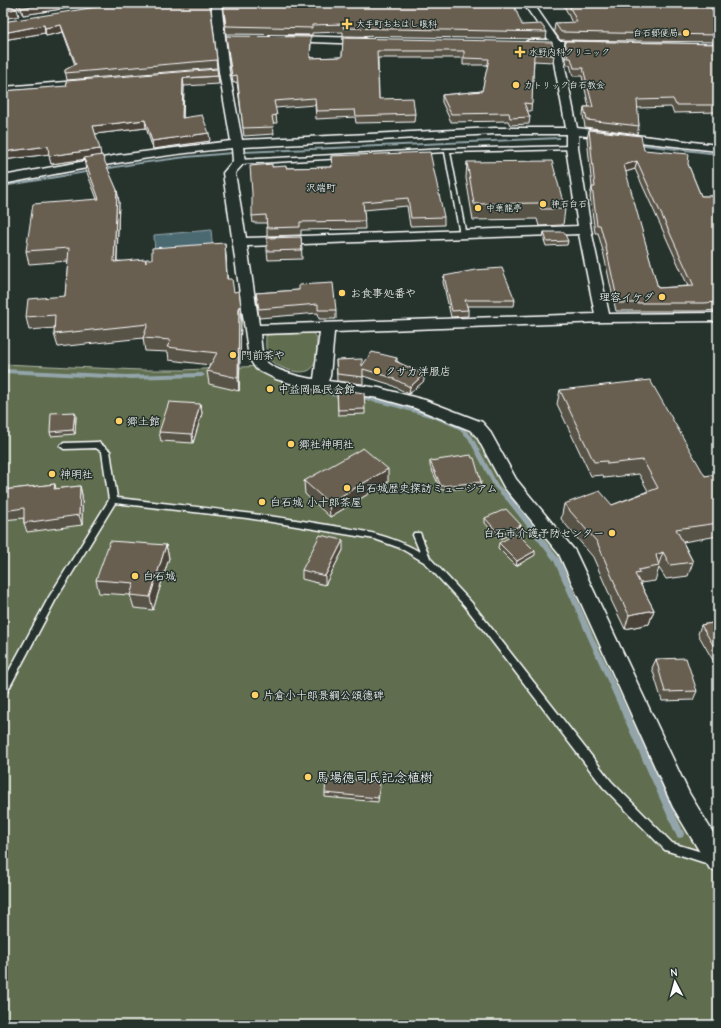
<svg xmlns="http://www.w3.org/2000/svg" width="721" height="1028" font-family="'Comic Neue','Klee One',sans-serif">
	<rect width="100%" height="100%" fill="#26332d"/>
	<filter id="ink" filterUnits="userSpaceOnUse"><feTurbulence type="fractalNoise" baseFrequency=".025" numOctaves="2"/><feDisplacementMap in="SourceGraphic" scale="8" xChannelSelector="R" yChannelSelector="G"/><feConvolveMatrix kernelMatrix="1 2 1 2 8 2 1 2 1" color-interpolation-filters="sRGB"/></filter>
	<g filter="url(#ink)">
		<path fill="#606e4f" stroke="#b0b6a7" d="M312,333L317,337C316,346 318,360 312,368C304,378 273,367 268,357C265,351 266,341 266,335Z
			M3,364L141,370H184L261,366L281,376L354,390L468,422L566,551L718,861V1025H3Z"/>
		<path fill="#4b6971" stroke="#93a5aa" d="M211,230L213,251L155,256L154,235Z"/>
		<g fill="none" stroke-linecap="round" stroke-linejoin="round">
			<path fill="#93a5aa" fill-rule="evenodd" d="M559,137H560V139L244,153L186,158L133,165L3,187V185L133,163L186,156L244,151Z
				M635,143L718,153V155L636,145H635Z
				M3,369L127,375L202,373L205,375L202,377L127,379L3,373Z
				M333,393H345L348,395L345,397L331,396L330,395Z
				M356,394L396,403L440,417L461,426L472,436L498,485L512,498L560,560L594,638L683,831L684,834L683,837L680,838L677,837L588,638L554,561L508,502L494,487L468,438L457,428L436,419L395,407L354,397L353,396Z"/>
			<g stroke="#fff" stroke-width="3">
				<path id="service" d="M572,146L574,147V149L450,152L466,235L463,237L460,235L445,152L239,164L236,162L239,160L447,149Z
					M98,442L110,451L117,498C181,505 245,512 309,522C349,529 384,531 420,552L413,535L414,533H420L430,558L471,602L611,781L672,843L718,857V867L665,850L603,787L465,606L424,562L400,548L375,539L247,518L115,503L55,601L6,694L3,695V682L49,597L109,500L102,452L96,448L64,449L60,446L64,443Z"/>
			</g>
			<g stroke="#fff" stroke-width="3">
				<path id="minor" d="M211,3H221L229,72L242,140L495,128H566L551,46H529L524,43L529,40H549L523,3H533L559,41H587L592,44L587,47H561L577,128L718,145V151L578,135V148L591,230L609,314L718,313V321L603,322L334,332L330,376L328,381L379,388L425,400L482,422L489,430L516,479L575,551L689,793L718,841V872L710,869L673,807L559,554L504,487L477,437L470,430L415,408L379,398L307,388L276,379L256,369L249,358L223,173L233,161L232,148C154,155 79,169 3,184V176L119,155L231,141L219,72ZM495,134H566V148L578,226L246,238L235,173L245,162L243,147ZM579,234L595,314L259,325L247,246ZM320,332L314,379C303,378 270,370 264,359C261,352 261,342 260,334Z
					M288,36L365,38L370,41L365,44L285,41L283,39Z
					M90,80L94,81L95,83L94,85L3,93V87Z"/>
			</g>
			<use href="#service" fill="#26332d" fill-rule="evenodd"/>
			<use href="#minor" fill="#26332d" fill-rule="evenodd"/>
		</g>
		<path fill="#595246" stroke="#fff" fill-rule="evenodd" d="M15,3H100L23,15Z
			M210,3L217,68L67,80L65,70L75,65L63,32L46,36L45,33L3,40V22Z
			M223,3L522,25L547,32L546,39L343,36V32L312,33V35L226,34Z
			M563,3H706L715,13H718V42L560,40L554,31L555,23H572Z
			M713,3H718V8Z
			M226,36L311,44L310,58L342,57L343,38L554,55L553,62L534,61L531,111H527L530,117L529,124L510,125L508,121L451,122L442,102V95L482,91L488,65H463V58H378L379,99L415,114L414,122L356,123L355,117L316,119L315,105L275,108L277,123H273L274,134L244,136L237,82L233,83Z
			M565,41L718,44V112L674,113L671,107L637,108L639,126L637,134L585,127L583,115L584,107H589L582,76H573L570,65H567L564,49Z
			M218,76L219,84L184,86L183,118L210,141L153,149L146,128L95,134L101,155L117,190L119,202L117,261L146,263L226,256L227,279L241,307L242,320H241L239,391L209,384L207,371L210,365L169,360L168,352L145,351L143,338L58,347L54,334L55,328L29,330L26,317L65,296L68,261L29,264L26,251L97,199L86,170L84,159L51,164L49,154L3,160V91Z
			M589,130L644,150L688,164L701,196H718V310L702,311H616L603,251L598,233H595L590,196L592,187L587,138ZM635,169L688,286L658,288L625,172Z
			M331,156L444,217V225L410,226L407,206L364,210L365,229L301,230V235L267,236V223H253L252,216L272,167L286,168L332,167Z
			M467,162L565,209L563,225L539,226L537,219L473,220L466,178Z
			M544,232L568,241L567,245L546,246L543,237Z
			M301,237L302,259L268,260L267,251Z
			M444,276L515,300L514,306H467L468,310V316L451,317L443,282Z
			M299,290L336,310V319H319L318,313L259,318L256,293Z
			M397,358V361L424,381L409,394L389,384L363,376V384L337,381L336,360L362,366Z
			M337,389L365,409V414L338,415Z
			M560,390L705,476L718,474V536L683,542L693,562L688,576L666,579L659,568L655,581L640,583L654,610L649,624L625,629L611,600V598L593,557L561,519L564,504L612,505L648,491L639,474L604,478L603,475L591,476L557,404Z
			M200,404L202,413L193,443L161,441L159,432Z
			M75,412L76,416L75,434L51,436L50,432Z
			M472,458L481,482L480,487L441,490L430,466V461Z
			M304,481L388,482L330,517L305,494Z
			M55,484L56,489L80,486L82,495V525L27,532L24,523V518L3,520V490Z
			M485,518L520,530L499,539L485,523Z
			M499,543L535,555L516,566L498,548Z
			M166,545L169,558L153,610L134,608L130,595L99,593L96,580Z
			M343,550L325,585L302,579V570Z
			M718,622V669L698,634L701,625Z
			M656,659L697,691L693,700L662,701L652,668Z
			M380,786L378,802L325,797V793Z"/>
		<path fill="#494239" stroke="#fff" d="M54,3H100L23,15L21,8Z
			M17,9L19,16L3,19V11Z
			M44,25L45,33L3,40V33Z
			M61,25L63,32L46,36L45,28Z
			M183,78L184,86L183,126L182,118Z
			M145,120L146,128L95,134L93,126Z
			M209,133L210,141L153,149L152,141Z
			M48,146L50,154L3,160V152Z
			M100,149L101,157L51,164L49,156Z
			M637,161L635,169L622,173L624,165Z
			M117,190L119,202L116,274L114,262Z
			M225,243L226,256L228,292L227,279Z
			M239,307L241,320L239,391L238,378Z
			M424,374V381L409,394L410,387Z
			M200,404L202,413L193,443L192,434Z
			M75,412L76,416L75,434L73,430Z
			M388,469V482L330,517L329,503Z
			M80,486L82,495V525L79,515Z
			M521,525L520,530L499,539L500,535Z
			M343,540V550L325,585V576Z
			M166,545L169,558L153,610L150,597Z
			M535,551V555L516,566L517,561Z
			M663,552L658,566L656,555Z
			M654,610L649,624L625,629L629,615Z"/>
		<path fill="#685f51" stroke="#fff" fill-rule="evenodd" d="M3,3H5L17,9L3,11Z
			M18,3H54L21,8Z
			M121,3H210L217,60L65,73V70L76,64L61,25L45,28L44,25L3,33V22Z
			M223,3H513L522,25L541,24L547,32L343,28L344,24L312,25V28L226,26Z
			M568,3H706L715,13H718V35L561,32L555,23L577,22Z
			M226,36L311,37L310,58L342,57L343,38L552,42L554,55L534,54L532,104L524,103L530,117L510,118L509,113L451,114L442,95L482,91L489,59L464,58V51H377L379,99L413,98L415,114L356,116L355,110L316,111L315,98L274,101L277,115L272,116L274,127L243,128L237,75L232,76Z
			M565,41L718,44V105H676L673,99L637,100L639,126L587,120L584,107H593L583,68H574L571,58H568Z
			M217,69L218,76L183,78L182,118L202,115L209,133L152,141L145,120L93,126L100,149L49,156L48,146L3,152V91L67,86L66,81Z
			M589,130L641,136L644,150L689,154L688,164L701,196H718V302L704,303H618L605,243L600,225H597L592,187H595ZM637,161L694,286L658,288L624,165Z
			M430,152L444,217L411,218L408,198L363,202L365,221L300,222V227L267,228L266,215L252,216V193L250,166L272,164V167L286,166V168L332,167L331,156Z
			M102,155L117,190L114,262L145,259L146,263V259H152V248L225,243L227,279H232L234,292L239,291L241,307H239L238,378L207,371L217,353L167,347L171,340L143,338L148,324L54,334L55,315L26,317L28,299L65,296L69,248L26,251L33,204L99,199L84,158Z
			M552,161L565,209H541L539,203L474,204L467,162Z
			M544,232H564L568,241L547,242Z
			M301,237L302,250L267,251V238Z
			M502,268L515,300H465L468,310L452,311L444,276L475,270Z
			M333,283L336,310H318V304L259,309L256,293L299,290V285Z
			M372,352L397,358L395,361L424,374L410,387L390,377L363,369V377L337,374L336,360L362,359V366Z
			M650,380L705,476L718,474V523L676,529L693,562L670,565L663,552L656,555L659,566L638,570L640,573L635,574L654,610L629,615L615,586H616L597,542L564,504L600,491L612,505L658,488L643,460L607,464V461L594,462L560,390Z
			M337,389L364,393L365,409L338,410Z
			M169,402L200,404L192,434L159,432Z
			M75,412L73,430L50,432L51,413Z
			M363,448L388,469L329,503L304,481Z
			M471,455L472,458H474L481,482L441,486L430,461Z
			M55,484L54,489L80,486L79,515L24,523V508L3,511V490Z
			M506,509L521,525L500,535L485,518Z
			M517,533L535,551L517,561L499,543Z
			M320,535L343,540L325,576L302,570Z
			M110,541L166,545L150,597L130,595L134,583L96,580Z
			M718,622V653L701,625Z
			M686,658L697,691L665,692L656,659Z
			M326,778L380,782L378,798L325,793Z"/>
	</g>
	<g fill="#ffd166" stroke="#26332d" stroke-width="1.5">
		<path d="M345 18h4v4h4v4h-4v4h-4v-4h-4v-4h4z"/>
		<circle cx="686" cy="33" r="4"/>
		<path d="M518 46h4v4h4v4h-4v4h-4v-4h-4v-4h4z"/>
		<circle cx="516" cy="85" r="4"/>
		<circle cx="543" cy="204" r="4"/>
		<circle cx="478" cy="208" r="4"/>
		<circle cx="342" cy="293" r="4"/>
		<circle cx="662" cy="297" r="4"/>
		<circle cx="233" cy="355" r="4"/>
		<circle cx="377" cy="371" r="4"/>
		<circle cx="270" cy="389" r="4"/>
		<circle cx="119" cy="421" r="4"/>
		<circle cx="291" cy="444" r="4"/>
		<circle cx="52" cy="474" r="4"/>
		<circle cx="347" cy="488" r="4"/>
		<circle cx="262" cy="502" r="4"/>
		<circle cx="612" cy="533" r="4"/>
		<circle cx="135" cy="576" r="4"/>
		<circle cx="255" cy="695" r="4"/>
		<circle cx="308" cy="777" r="4"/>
	</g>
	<g text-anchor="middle" stroke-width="3" stroke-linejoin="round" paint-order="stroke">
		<g font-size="9" fill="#fff" stroke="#26332d" text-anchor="start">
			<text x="356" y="27">大手町おおはし眼科</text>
			<text x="678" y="36" text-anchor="end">白石郵便局</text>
			<text x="529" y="55">水野内科クリニック</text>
			<text x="524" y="88">カトリック白石教会</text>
			<text x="551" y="207">神石白石</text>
			<text x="486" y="211">中華龍亭</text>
		</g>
		<g font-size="10" fill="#fff" stroke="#26332d">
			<text x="321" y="191">沢端町</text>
		</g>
		<g font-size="11" fill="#fff" stroke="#26332d" text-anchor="start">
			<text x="350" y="297">お食事処番や</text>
			<text x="654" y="301" text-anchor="end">理容イケダ</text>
			<text x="241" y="359">門前茶や</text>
			<text x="385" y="375">クサカ洋服店</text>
			<text x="278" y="393">中益岡區民会館</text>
			<text x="127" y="425">郷土館</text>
			<text x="299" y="448">郷社神明社</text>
			<text x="60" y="478">神明社</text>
			<text x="355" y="492">白石城歴史探訪ミュージアム</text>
			<text x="270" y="506">白石城 小十郎茶屋</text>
			<text x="604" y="537" text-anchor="end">白石市介護予防センター</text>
			<text x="143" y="580">白石城</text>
			<text x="263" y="699">片倉小十郎景綱公頌德碑</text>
		</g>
		<g font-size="13" fill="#fff" stroke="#26332d" text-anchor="start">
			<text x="316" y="782">馬場德司氏記念植樹</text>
		</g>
	</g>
	<rect width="721" height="1028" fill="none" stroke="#26332d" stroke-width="16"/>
	<rect x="8" y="8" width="705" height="1012" fill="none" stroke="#fff" stroke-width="1.5" filter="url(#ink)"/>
	<g transform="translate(675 982) rotate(354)" stroke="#26332d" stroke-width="3" paint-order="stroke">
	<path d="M0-3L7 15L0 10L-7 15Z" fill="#ffffff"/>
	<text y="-6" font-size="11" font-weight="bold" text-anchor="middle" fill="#ffffff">N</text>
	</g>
</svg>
